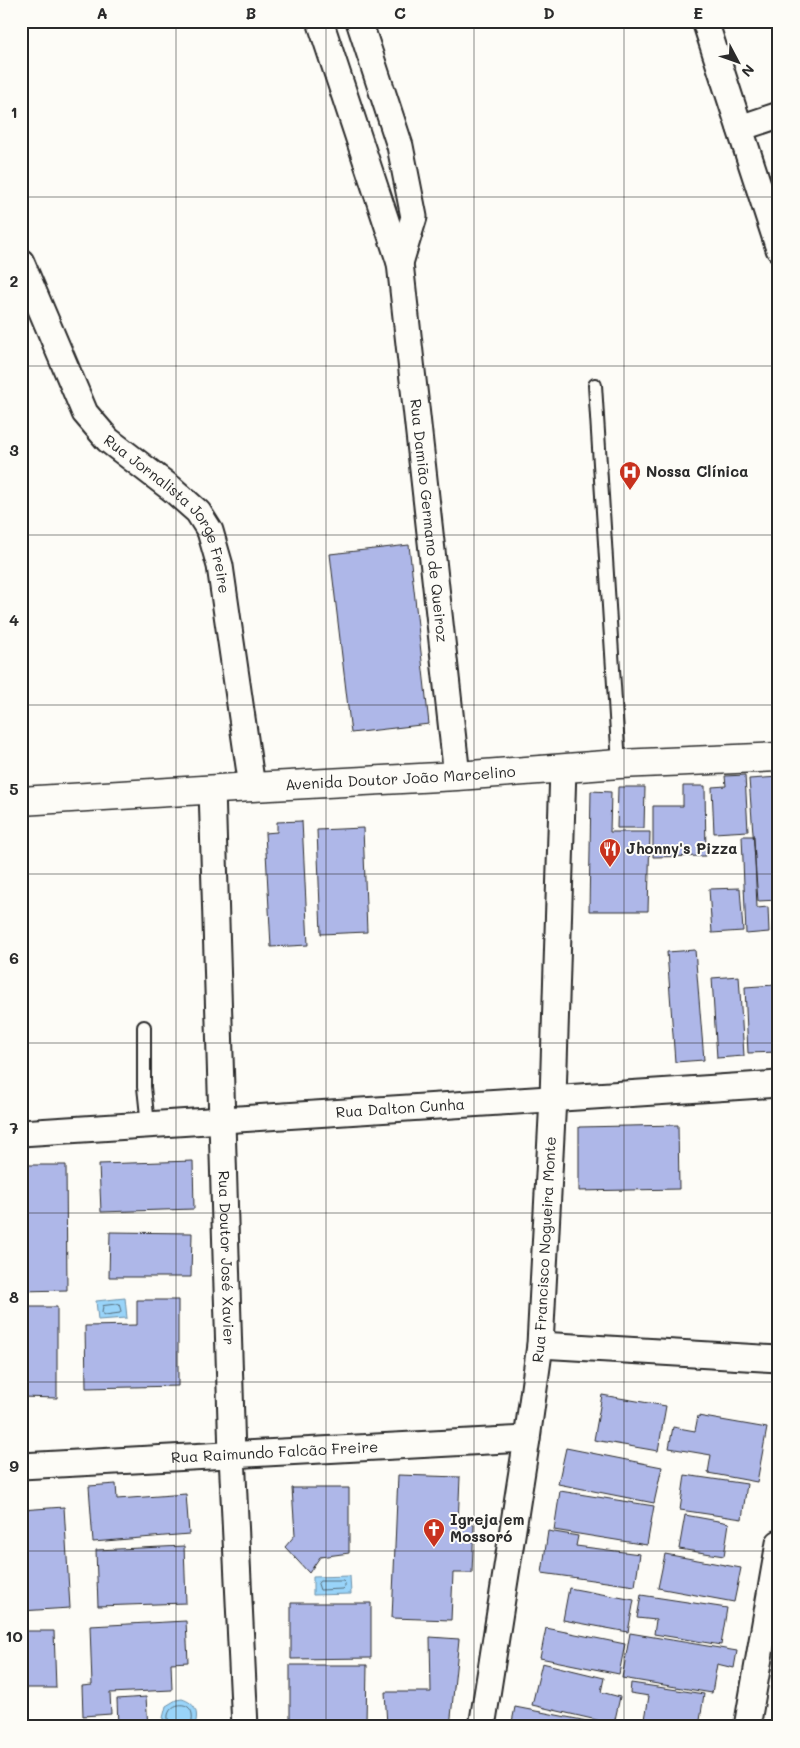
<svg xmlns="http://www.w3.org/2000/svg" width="800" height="1748" font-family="Mali,sans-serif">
	<rect width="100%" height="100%" fill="#fdfcf7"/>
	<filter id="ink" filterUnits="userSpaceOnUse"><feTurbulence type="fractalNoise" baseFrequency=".02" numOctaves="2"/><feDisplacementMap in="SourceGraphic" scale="10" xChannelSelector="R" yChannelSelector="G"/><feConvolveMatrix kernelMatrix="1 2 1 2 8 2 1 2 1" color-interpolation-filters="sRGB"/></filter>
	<g filter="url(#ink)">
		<path fill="#99d4f9" stroke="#6d90a7" d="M125,1298L127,1318L98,1320L96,1301Z
			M350,1576L351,1594L313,1595V1577Z
			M182,1699C195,1703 199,1712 195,1725L167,1727L163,1718L166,1706L176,1700Z"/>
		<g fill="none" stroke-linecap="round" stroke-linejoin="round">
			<path stroke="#576f7d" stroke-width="1" d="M119,1304L121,1311L120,1313L105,1315L102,1313L103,1306Z
				M320,1581H343L345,1583V1587L343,1589L320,1590L318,1584Z
				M170,1727C170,1723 167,1719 168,1715C171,1702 190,1701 192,1714C193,1718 191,1723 191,1727"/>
		</g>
		<path fill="#aeb7e8" stroke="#2b2b2b" d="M409,545L429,724L351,733L330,554Z
			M745,775L748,831L714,833L712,787L726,786L725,776Z
			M779,777V900L758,901L749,779Z
			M683,786H705L706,856L653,857V806H683Z
			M618,787H645L644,828H617Z
			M591,791L611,792L610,832H650L648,911H589Z
			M302,821L308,945L271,947L265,833L277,832V822Z
			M363,828L367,932L321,934L317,830Z
			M742,836H754L757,908L768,907L769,932L746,934Z
			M740,888L743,931L712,933L709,889Z
			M695,950L704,1060L675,1062L667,952Z
			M739,976L744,1056L717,1058L712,978Z
			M775,985L778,1052L748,1053L745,987Z
			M678,1125L679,1189L579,1191V1127Z
			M193,1161L194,1209L101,1212L99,1164Z
			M21,1165H66L67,1290L21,1291Z
			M110,1232L192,1233L191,1277H109Z
			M137,1300H178V1386L86,1388L85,1326L137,1325Z
			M21,1307H57V1398L21,1397Z
			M602,1395L666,1406L658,1451L594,1440Z
			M698,1416L767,1428L757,1482L708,1473L711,1455L669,1448L673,1427L695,1431Z
			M566,1448L662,1467L654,1503L558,1484Z
			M398,1475L460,1477L458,1524H474L472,1573H453L451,1620L392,1618Z
			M685,1475L747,1484L742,1519L680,1510Z
			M116,1484L117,1499L186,1494L189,1534L93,1542L89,1486Z
			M292,1488H349V1553L320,1557L309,1573L285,1547L295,1535Z
			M560,1491L654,1506L647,1545L554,1530Z
			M64,1507L70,1608L21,1611V1510Z
			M685,1515L729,1523L724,1556L679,1549Z
			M548,1531L578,1536L576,1546L640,1554L635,1586L542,1573Z
			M184,1546L186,1603L98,1606L96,1550Z
			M665,1554L741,1568L734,1602L658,1588Z
			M569,1588L634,1600L628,1632L563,1620Z
			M641,1595L727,1608L721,1645L654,1634L656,1620L637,1618Z
			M291,1603H371V1658L291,1659Z
			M186,1621L188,1662L171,1663L172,1690L110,1693L111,1714L83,1716L82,1686L92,1685L90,1626Z
			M546,1628L625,1644L619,1674L540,1658Z
			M21,1631H54L56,1688H21Z
			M630,1633L737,1651L734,1668L717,1664L712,1693L622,1678Z
			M430,1637L459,1639L450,1727L387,1725L385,1692H431Z
			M542,1663L604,1678L601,1692L620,1697L614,1724L532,1705Z
			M290,1665H367L366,1723H290Z
			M631,1683L704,1694L699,1727H657L644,1725L649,1696L630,1693Z
			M146,1697L148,1727H118L117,1699Z
			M515,1707L613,1726V1727H511Z"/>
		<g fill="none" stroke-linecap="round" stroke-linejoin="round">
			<g stroke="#2b2b2b" stroke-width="16">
				<path id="service" d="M595,385L619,764
					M144,1027V1087L148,1125"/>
			</g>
			<g stroke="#2b2b2b" stroke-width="29">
				<g id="minor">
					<path id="s1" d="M320,21L400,263L457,776"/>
					<path d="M359,21L400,146L414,217L400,263"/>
					<path d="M705,21L779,249"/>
					<path d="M740,128L779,115"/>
					<path id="s2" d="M21,262L85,413L108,440L172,489L198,512L210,531L220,566L252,787"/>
					<path id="s3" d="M212,789L232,1455L245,1727"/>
					<path id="s4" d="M21,1133L779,1084"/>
					<path d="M540,1345L779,1359"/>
					<path id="s5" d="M21,1466L527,1439"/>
					<path id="s6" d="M482,1727L527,1439L540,1345L553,1098L563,768"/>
					<path d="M747,1727L779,1543"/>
				</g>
			</g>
			<g stroke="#2b2b2b" stroke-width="31">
				<g id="tertiary">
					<path id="s7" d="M21,801L252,787L457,776L619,764L779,757"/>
				</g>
			</g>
			<use href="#service" stroke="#fdfcf7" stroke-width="12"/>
			<use href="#minor" stroke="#fdfcf7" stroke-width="25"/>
			<use href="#tertiary" stroke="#fdfcf7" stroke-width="28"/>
		</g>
	</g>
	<path fill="none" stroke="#2b2b2b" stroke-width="1" stroke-opacity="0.55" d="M176,21V1727M326,21V1727M474,21V1727M624,21V1727M21,197H779M21,366H779M21,535H779M21,705H779M21,874H779M21,1043H779M21,1213H779M21,1382H779M21,1551H779"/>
	<defs>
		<g id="hospital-pin" transform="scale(1.125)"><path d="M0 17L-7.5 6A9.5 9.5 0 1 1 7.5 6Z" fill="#c8321e" stroke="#fdfcf7"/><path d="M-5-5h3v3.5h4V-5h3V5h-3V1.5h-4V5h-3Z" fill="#fff"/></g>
		<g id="restaurant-pin" transform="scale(1.125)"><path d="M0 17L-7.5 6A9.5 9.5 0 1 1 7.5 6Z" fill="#c8321e" stroke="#fdfcf7"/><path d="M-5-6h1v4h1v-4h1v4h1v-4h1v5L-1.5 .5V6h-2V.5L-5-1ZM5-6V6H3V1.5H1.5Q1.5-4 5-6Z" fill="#fff"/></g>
		<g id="church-pin" transform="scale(1.125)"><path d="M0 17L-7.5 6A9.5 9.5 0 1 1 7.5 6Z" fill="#c8321e" stroke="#fdfcf7"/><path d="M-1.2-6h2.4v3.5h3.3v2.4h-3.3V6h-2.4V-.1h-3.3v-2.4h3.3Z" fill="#fff"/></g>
	</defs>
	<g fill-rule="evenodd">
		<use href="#hospital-pin" x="630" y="472"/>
		<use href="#restaurant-pin" x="610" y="849"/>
		<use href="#church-pin" x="434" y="1529"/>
	</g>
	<g text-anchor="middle" stroke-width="4" stroke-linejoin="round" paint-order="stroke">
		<g font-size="15" font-weight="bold" fill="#2b2b2b" stroke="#fdfcf7" text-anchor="start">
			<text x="646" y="477">Nossa Clínica</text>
			<text x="626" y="854">Jhonny's Pizza</text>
			<text x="450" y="1525">Igreja em<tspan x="450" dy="17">Mossoró</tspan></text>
		</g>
		<g font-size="15" fill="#2b2b2b" stroke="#fdfcf7">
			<text dy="5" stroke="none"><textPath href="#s2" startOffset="299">Rua Jornalista Jorge Freire</textPath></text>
			<text dy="5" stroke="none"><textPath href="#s1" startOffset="514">Rua Damião Germano de Queiroz</textPath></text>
			<text dy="5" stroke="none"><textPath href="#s7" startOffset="380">Avenida Doutor João Marcelino</textPath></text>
			<text dy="5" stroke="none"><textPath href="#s4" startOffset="380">Rua Dalton Cunha</textPath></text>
			<text dy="5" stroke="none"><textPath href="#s6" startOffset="482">Rua Francisco Nogueira Monte</textPath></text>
			<text dy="5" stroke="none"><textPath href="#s3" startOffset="469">Rua Doutor José Xavier</textPath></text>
			<text dy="5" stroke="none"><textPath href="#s5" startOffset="254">Rua Raimundo Falcão Freire</textPath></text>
		</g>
	</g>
	<rect width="800" height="1748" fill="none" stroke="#fdfcf7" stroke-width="55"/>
	<g transform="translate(738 62) rotate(131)" stroke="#fdfcf7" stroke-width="4" paint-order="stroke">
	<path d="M0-4L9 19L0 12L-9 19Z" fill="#2b2b2b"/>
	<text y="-8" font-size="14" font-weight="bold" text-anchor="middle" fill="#2b2b2b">N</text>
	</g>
	<rect x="28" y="28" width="744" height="1692" fill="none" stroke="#2b2b2b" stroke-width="2"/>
	<g font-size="16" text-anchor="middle" font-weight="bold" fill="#2b2b2b">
		<text x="102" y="19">A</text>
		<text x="251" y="19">B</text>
		<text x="400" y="19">C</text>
		<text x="549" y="19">D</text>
		<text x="698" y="19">E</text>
		<text x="14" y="118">1</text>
		<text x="14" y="287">2</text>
		<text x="14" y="456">3</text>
		<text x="14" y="626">4</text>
		<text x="14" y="795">5</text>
		<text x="14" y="964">6</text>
		<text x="14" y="1134">7</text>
		<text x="14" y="1303">8</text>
		<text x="14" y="1472">9</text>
		<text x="14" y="1642">10</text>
	</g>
</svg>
